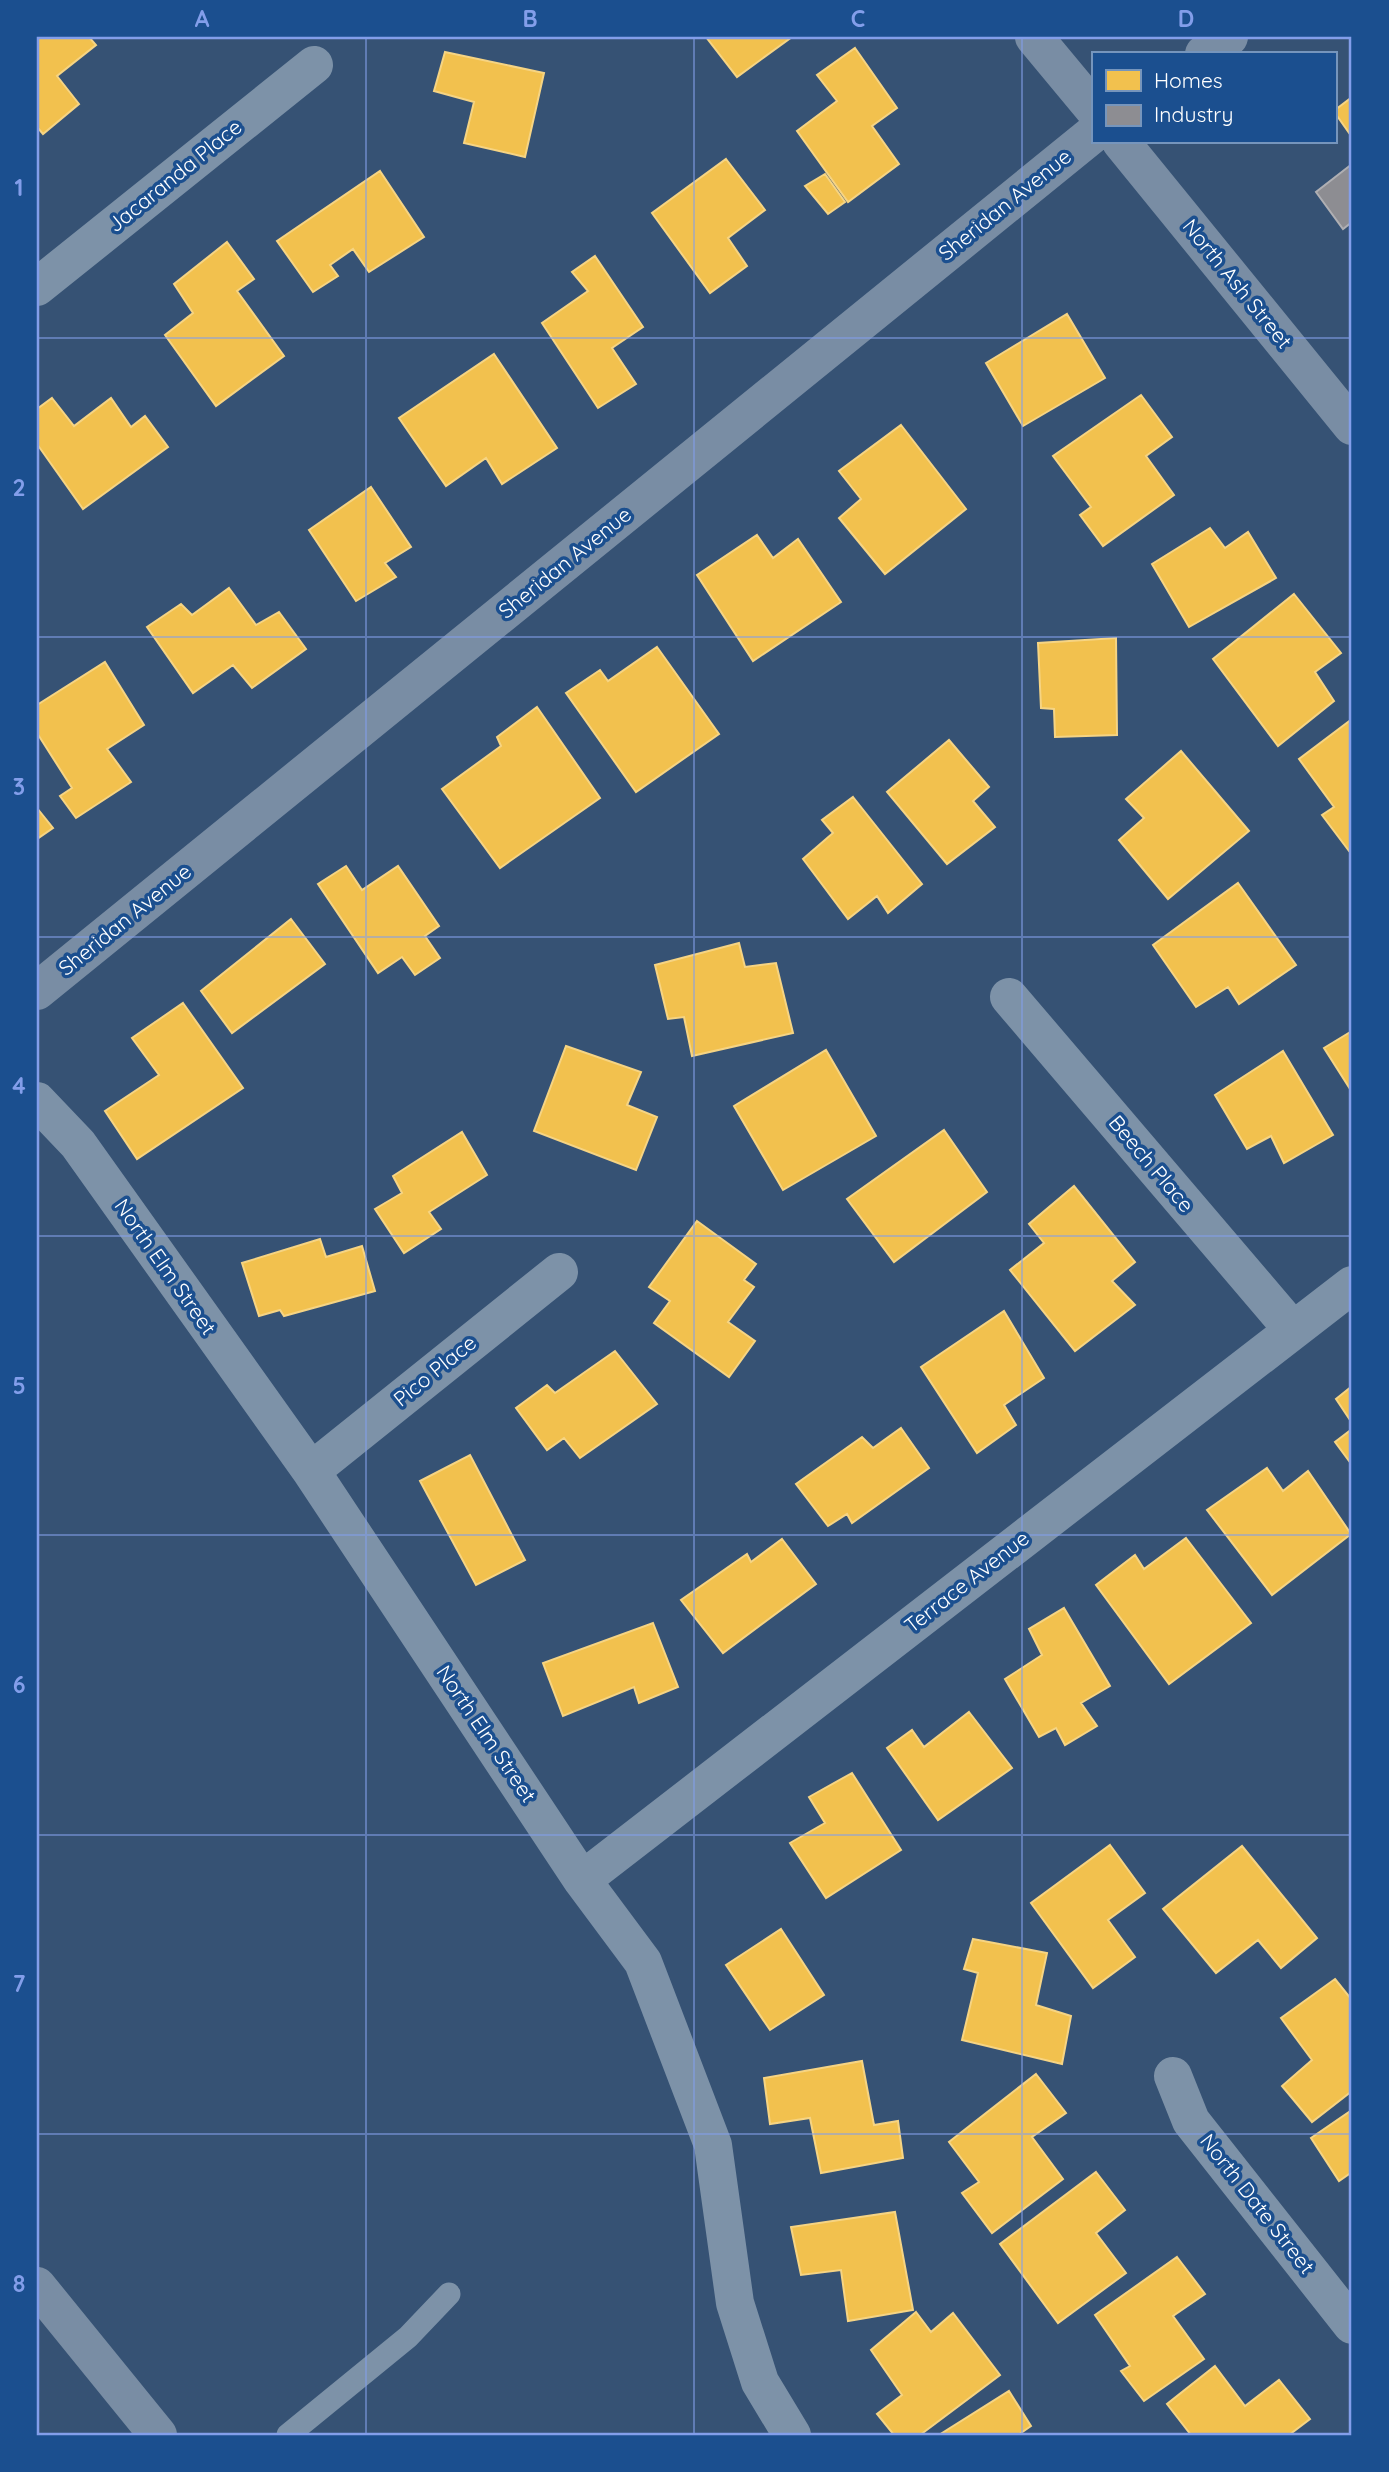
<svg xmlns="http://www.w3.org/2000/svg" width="1389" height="2472" font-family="Quicksand,sans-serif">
	<rect width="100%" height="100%" fill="#365274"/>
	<path fill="#f2c14e" stroke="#f6d483" stroke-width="2" d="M37,37H89L96,45L57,76L79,104L43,134L37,127Z
		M706,37H792L737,77Z
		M855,48L897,108L872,126L899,164L848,202L797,131L837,101L817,75Z
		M445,52L544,73L525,157L464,143L474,102L434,91Z
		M1352,97V137L1335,113V110Z
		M726,159L765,210L728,238L747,266L710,293L652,213Z
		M380,171L424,237L369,272L353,249L330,265L338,276L313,292L277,241Z
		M825,174L845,202L828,214L805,186Z
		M227,242L254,279L237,291L284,356L216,406L165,335L193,313L174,284Z
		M595,256L643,327L612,348L636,384L598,408L542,323L588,291L572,272Z
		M1067,314L1105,378L1023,426L986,363Z
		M494,354L557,448L502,484L486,458L446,486L399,418Z
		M1141,395L1172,437L1146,456L1174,495L1103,546L1080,515L1091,507L1053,456Z
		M52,398L74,426L111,398L131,427L145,416L168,447L83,509L37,444V409Z
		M901,425L966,509L885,574L839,518L861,499L839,471Z
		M371,487L411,547L385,563L396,577L356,601L309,530Z
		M1210,528L1225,548L1248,532L1276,578L1189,627L1152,564Z
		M757,535L773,558L798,539L841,602L753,661L697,575Z
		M229,588L256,625L279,612L306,649L252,688L233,665L193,693L147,627L181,604L192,615Z
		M1294,594L1341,653L1315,672L1334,701L1278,746L1213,659Z
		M1116,638L1117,735L1055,737L1054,709L1041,708L1038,643Z
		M657,647L719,734L636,792L566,693L600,670L608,681Z
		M105,662L144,725L107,749L131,782L76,818L60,796L72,788L37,733V705Z
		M537,707L600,798L500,868L442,789L501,746L497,737Z
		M1352,719V849L1349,851L1322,815L1334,807L1299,759Z
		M949,740L989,787L973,801L995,827L947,864L887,792Z
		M1181,751L1249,831L1168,899L1119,840L1144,818L1126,799Z
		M853,797L922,884L888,913L877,896L848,919L803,859L833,833L822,820Z
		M37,808L53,828L37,839Z
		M346,866L362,890L398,866L439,926L425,936L440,958L415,975L402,957L378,973L318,884Z
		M1238,883L1296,965L1239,1004L1228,987L1196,1007L1153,945Z
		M291,919L325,964L232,1033L201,991Z
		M739,943L745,967L776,963L793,1033L692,1056L684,1017L668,1019L655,965Z
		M183,1003L243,1088L137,1159L105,1111L159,1075L132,1038Z
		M1352,1031V1092L1324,1048Z
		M566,1046L641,1072L627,1105L657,1117L636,1170L534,1131Z
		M826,1050L876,1136L783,1190L734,1106Z
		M1283,1051L1333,1135L1284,1163L1271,1136L1247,1149L1215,1095Z
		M944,1130L987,1192L894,1262L847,1199Z
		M462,1132L487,1175L429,1212L441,1229L404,1253L375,1209L402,1193L393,1176Z
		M1074,1186L1135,1262L1112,1281L1135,1305L1075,1351L1010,1270L1044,1243L1029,1224Z
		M697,1221L756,1264L744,1280L754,1287L728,1322L755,1341L729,1377L654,1323L670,1301L649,1287Z
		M320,1239L326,1257L362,1246L375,1291L284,1316L280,1310L259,1316L242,1263Z
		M1004,1311L1044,1378L1004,1405L1016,1425L977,1453L921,1367Z
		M615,1351L657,1404L580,1458L564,1438L547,1450L516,1408L547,1385L555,1393Z
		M1352,1386V1423L1336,1399Z
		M901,1428L929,1468L852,1523L847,1514L828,1526L796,1484L862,1437L873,1448Z
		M1352,1429V1465L1335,1442Z
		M470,1455L525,1560L476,1585L420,1481Z
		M1267,1468L1283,1491L1308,1471L1351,1534L1272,1595L1207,1510Z
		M1186,1538L1251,1623L1169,1684L1096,1585L1135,1555L1144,1569Z
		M782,1539L816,1584L723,1653L681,1600L747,1554L751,1562Z
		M1064,1608L1110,1686L1081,1703L1097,1726L1065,1745L1056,1728L1039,1737L1005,1679L1042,1655L1029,1629Z
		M653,1623L678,1687L639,1703L634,1687L563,1716L543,1663Z
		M969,1712L1012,1768L938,1820L887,1748L912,1730L924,1747Z
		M852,1773L901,1850L826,1898L790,1843L825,1823L809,1797Z
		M1110,1845L1145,1893L1108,1920L1135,1957L1093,1988L1031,1903Z
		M1242,1846L1317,1938L1281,1968L1258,1940L1216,1973L1163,1909Z
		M781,1929L824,1995L770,2030L726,1965Z
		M973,1939L1047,1953L1036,2005L1071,2016L1062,2064L962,2040L978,1973L964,1969Z
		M1335,1979L1352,2000V2091L1312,2122L1282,2086L1312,2060L1281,2018Z
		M862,2061L874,2125L898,2121L903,2158L821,2173L810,2118L770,2124L764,2078Z
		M1036,2074L1066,2113L1032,2137L1063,2179L992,2233L962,2193L979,2182L949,2142Z
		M1352,2110V2172L1339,2181L1311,2138Z
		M1096,2172L1125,2210L1096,2233L1126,2273L1058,2323L1000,2244Z
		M895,2212L913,2310L848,2321L841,2270L801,2275L791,2227Z
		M1177,2257L1205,2294L1173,2316L1204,2359L1144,2401L1121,2371L1130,2366L1095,2315Z
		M916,2312L931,2332L953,2313L1000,2375L920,2435H894L877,2414L902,2395L871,2350Z
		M1215,2366L1245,2406L1279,2380L1310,2419L1289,2435H1191L1167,2404Z
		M1009,2391L1031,2426L1018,2435H939Z"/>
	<path fill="#8d8d92" stroke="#afafb3" stroke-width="2" d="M1352,164V222L1343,229L1316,192Z"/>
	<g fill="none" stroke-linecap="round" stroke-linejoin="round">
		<path stroke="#7d92a8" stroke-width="23" d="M288,2435L408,2337L449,2294"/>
		<path stroke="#7d92a8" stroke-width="38" d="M37,287L314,65
			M1009,997L1293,1330
			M37,1101L78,1144L311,1471L582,1880L643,1962L713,2145L735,2303L760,2382L792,2435
			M311,1471L559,1272
			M582,1880L1352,1285
			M1173,2076L1191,2121L1352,2325"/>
		<path stroke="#798da4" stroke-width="38" d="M1034,37L1093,108
			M1204,54L1229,37
			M1121,142L1352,426
			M37,991L1093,134
			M37,2286L158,2435"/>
	</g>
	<path fill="none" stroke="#839eea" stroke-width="2" stroke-opacity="0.55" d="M366,37V2435M694,37V2435M1022,37V2435M37,338H1352M37,637H1352M37,937H1352M37,1236H1352M37,1535H1352M37,1835H1352M37,2134H1352"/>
	<g text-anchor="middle" stroke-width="7" stroke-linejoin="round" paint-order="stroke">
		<g font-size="21" fill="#fff" stroke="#1b4f8f">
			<text transform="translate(175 176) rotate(-39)" y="7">Jacaranda Place</text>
			<text transform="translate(1005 205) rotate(-39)" y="7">Sheridan Avenue</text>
			<text transform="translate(1237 284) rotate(51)" y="7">North Ash Street</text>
			<text transform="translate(565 563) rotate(-39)" y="7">Sheridan Avenue</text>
			<text transform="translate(125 920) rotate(-39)" y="7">Sheridan Avenue</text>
			<text transform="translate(1151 1164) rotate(50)" y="7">Beech Place</text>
			<text transform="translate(165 1267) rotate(55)" y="7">North Elm Street</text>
			<text transform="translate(435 1371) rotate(-39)" y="7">Pico Place</text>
			<text transform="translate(967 1582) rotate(-38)" y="7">Terrace Avenue</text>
			<text transform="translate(486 1734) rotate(56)" y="7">North Elm Street</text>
			<text transform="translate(1257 2204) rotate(52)" y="7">North Date Street</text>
		</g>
	</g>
	<rect width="1389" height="2472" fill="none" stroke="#1b4f8f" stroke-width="77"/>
	<rect x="1092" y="52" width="245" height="91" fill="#1b4f8f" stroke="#7695bc" stroke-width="2"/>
	<rect x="1106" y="70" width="35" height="21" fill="#f2c14e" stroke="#7695bc" stroke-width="2"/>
	<text x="1154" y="88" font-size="21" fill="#ffffff">Homes</text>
	<rect x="1106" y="105" width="35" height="21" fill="#8d8d92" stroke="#7695bc" stroke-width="2"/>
	<text x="1154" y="122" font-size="21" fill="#ffffff">Industry</text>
	<rect x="38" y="38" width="1312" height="2396" fill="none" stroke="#839eea" stroke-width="2.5"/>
	<g font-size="23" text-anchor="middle" font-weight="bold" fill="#839eea">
		<text x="202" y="27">A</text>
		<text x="530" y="27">B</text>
		<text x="858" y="27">C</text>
		<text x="1186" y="27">D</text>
		<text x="19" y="196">1</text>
		<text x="19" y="496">2</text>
		<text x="19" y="795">3</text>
		<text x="19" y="1094">4</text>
		<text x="19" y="1394">5</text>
		<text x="19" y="1693">6</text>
		<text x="19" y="1992">7</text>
		<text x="19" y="2292">8</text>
	</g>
</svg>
